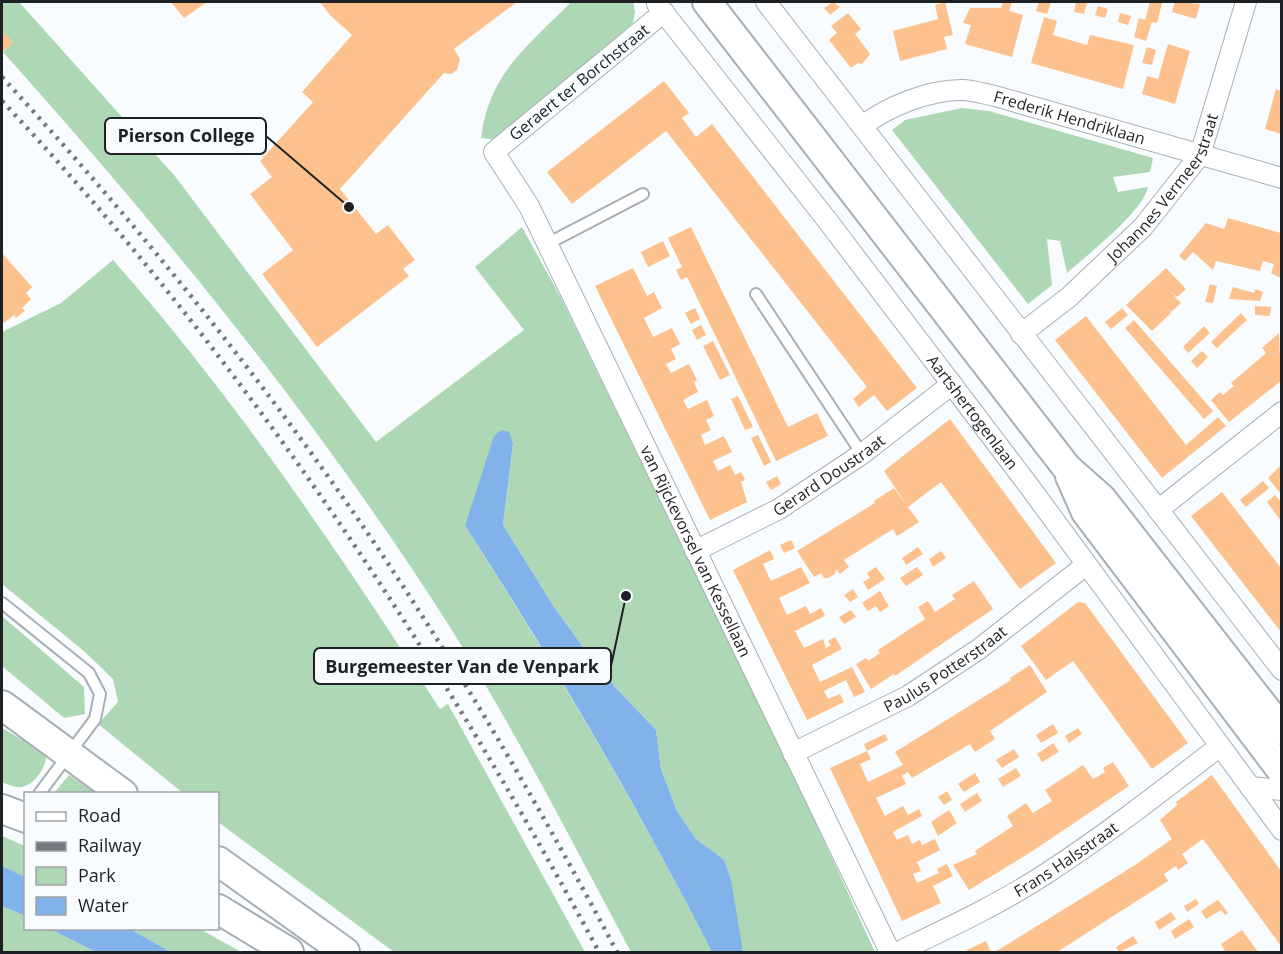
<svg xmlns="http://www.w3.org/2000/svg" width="1283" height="954" font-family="'Open Sans',sans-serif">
	<rect width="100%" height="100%" fill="#f8fcff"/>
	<path fill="#aed7b5" d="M2,2H19L174,175L376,442L524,330L475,267L522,227L561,298L804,797L875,952H743L724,861L696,839L677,811L661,769L656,730L601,672L554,607L503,525L513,443L465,526C554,664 637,806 712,952H631C572,842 515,729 448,624C318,420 164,232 3,52L13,43L2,31Z
		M571,2H633L635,12L633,23L502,138L496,140L481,138C489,73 528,46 571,2Z
		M962,108L989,111L1153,158L1150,172L1113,177L1118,192L1148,187C1142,213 1088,254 1067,273L1060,241L1047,239L1052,285L1028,304L892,130L905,120Z
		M113,260C236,399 340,554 440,709L448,704L585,952H394L218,822V794L183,793L98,724L118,702L113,679L85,652L2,584V332L61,303Z
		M2,616L84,687L85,714L64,718L2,666Z
		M2,728L40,750L46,758C45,769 33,786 21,787C15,788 7,784 2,782Z
		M69,775L96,793H54Z
		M2,836L25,846V877L2,866Z
		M2,906L25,916L26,928L50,929L96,952H2Z
		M130,929H200L241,952H171Z"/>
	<path fill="#81b3ea" d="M501,430L509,432L513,443L503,525L554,607L601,672L656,730L661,769L677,811L696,839L724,860L731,880L743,952H712C637,806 555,664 465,526L494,436Z
		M2,866L25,877V916L2,906Z
		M50,929H130L171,952H96Z"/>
	<path fill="#fcc18d" d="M171,2H207L184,18Z
		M320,2H517L454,49L460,59L457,70L451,74L444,73L340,189L376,234L388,225L415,260L403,269L409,276L317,347L262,274L293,250L250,194L272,177L260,161L313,102L302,92L352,35L330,15Z
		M833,2L840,7L830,15L824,8Z
		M945,2L953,35L944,37L947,49L900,61L893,31L938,19L935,5Z
		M1003,2H1012L1009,11L1023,15L1012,57L965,44L971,25L963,23L970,8H1001Z
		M1039,2H1051L1047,14L1036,11Z
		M1076,2L1087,3L1084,14L1074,12Z
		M1150,2L1162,3L1157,23L1152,22L1146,41L1134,37L1139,18L1145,20Z
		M1175,2L1200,4L1196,19L1172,12Z
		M1098,6L1108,9L1105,18L1095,15Z
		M848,13L861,29L855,34L870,54L862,64L858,63L851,68L829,40L837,33L831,26Z
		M1120,13L1131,16L1128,25L1118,22Z
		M1044,17L1057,21L1053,35L1087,45L1090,35L1134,45L1123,89L1031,63Z
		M2,31L13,43L4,51L2,49Z
		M1168,44L1190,51L1175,104L1142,94L1147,76L1158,79Z
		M1147,47L1156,50L1152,65L1142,63Z
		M664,81L689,113L682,118L696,137L712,124L917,388L887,411L874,395L859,407L853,399L867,387L666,131L572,204L547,172Z
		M1276,89L1281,91V134L1265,129Z
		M1228,218L1281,233V278L1271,273L1274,264L1263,261L1260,271L1216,261L1213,270L1193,252L1185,261L1179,256L1206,223L1224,229Z
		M691,227L788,427L817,413L828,436L776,461L687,277L681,280L676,270L682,267L668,238Z
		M663,241L670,256L648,267L641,252Z
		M2,253L32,287L26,293L31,299L22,308L25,311L16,318L14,315L4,323L2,320Z
		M633,268L647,296L654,292L662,308L644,318L653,337L672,328L680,344L671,349L676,359L666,364L671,373L689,364L697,380L694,382L698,392L683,400L688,409L707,400L714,416L706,420L711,430L701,435L705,445L724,436L732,452L713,461L718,471L730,465L735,475L741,472L745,480L741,482L747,502L710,520L595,286Z
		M1166,268L1186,289L1177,297L1170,291L1181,303L1171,312L1165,306L1171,313L1152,331L1126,305Z
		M1210,284L1217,286L1213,303L1205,302Z
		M1233,287L1254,293L1255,289L1263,292L1260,301L1229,299Z
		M1255,306L1271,307L1270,316L1255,315Z
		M695,308L700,319L691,324L685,313Z
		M1122,308L1128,315L1111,329L1105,322Z
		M1241,313L1247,320L1217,348L1211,342Z
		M1086,316L1186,445L1218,417L1226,426L1162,478L1055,340Z
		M1134,320L1213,411L1204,419L1125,328Z
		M701,325L706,335L697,340L692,330Z
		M1204,326L1210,333L1188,353L1183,347Z
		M1279,333L1281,381L1229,422L1211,400L1220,392L1223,395L1234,386L1231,383L1266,353L1262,348Z
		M713,341L730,375L720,380L703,346Z
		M1202,351L1208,357L1197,368L1191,361Z
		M738,396L753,427L745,430L731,399Z
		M950,419L1056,563L1020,589L941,482L908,507L884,471Z
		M758,435L771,462L764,466L751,438Z
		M1281,465V494L1268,478Z
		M777,476L781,484L771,490L766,482Z
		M1263,481L1269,488L1246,507L1240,500Z
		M894,488L919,522L897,536L893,529L844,560L849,567L840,574L836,569L835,574L828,578H824L821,573L814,577L797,551L875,503L874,501Z
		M1222,492L1281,568V632L1191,516Z
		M1275,495L1281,502V521L1267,502Z
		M791,540L795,548L784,553L780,545Z
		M918,547L923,554L906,565L902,558Z
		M770,550L774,559L763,564L771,581L801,567L810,583L779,598L787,615L806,606L810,614L821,608L825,616L795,631L804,648L823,639L826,648L831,645L828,641L835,637L842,649L812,665L820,682L852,667L865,692L854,697L846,680L824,691L828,699L840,694L844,702L807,720L733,570Z
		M941,551L946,558L933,567L929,559Z
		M876,567L885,579L868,590L863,582L870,578L867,573Z
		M917,567L923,575L906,586L900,578Z
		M974,581L993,609L895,676L894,674L871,689L856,664L866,658L868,661L880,653L878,650L925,619L918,607L928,601L935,612L955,599L952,595Z
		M853,589L858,597L850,602L844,595Z
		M880,591L889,606L880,612L876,606L868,611L862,603Z
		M1078,602L1085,603L1188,743L1152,769L1073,661L1046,680L1021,646Z
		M851,610L856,617L844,624L839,617Z
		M1030,665L1047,692L990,731L995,739L975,752L970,744L912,778L908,772L902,776L906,784L876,798L885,816L903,806L908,815L919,809L922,816L893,832L897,840L908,835L912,844L920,840L922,845L935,839L940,850L917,862L921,871L913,874L917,883L939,873L937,869L947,864L953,876L933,886L941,903L902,921L830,768L867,751L864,744L885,734L888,740L867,751L871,759L860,764L868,782L903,765L895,752L1011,680L1010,678Z
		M1053,724L1058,733L1041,743L1036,735Z
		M1078,728L1082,734L1069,743L1065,736Z
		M1053,743L1059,752L1042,762L1037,754Z
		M1014,749L1019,757L1002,768L996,760Z
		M1113,762L1129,786L1031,852L969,890L953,865L977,854L975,851L1013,826L1007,816L1026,803L1033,813L1052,801L1045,790L1083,765L1093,779L1105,772L1103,768Z
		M1016,768L1021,776L1003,787L998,779Z
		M975,773L980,782L964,792L958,784Z
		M1212,775L1281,871V946L1203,839L1182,854L1188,863L1178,870L1176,866L1164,874L1168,881L1057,952H995L1132,867L1172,839L1160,820L1177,805L1176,802Z
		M947,791L952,800L944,805L938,797Z
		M977,793L982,801L965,812L960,804Z
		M949,810L957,823L938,836L931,822Z
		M1196,899L1199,904L1187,912L1184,906Z
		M1218,900L1228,913L1225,915L1221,910L1206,919L1201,911Z
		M1171,912L1176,919L1159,930L1155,922Z
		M1189,919L1194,927L1175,939L1171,931Z
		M1242,930L1258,952H1221L1225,950L1221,944Z
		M1133,936L1138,943L1119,952L1116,947Z
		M986,941L991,952H963Z"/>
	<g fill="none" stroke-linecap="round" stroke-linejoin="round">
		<g stroke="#a6aeb6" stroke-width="14">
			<path id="lane" d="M547,244L643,194
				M756,294L862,454
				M2,603L89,673L100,694L95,719L39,794"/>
		</g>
		<g stroke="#a6aeb6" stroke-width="22">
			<g id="street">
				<path d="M766,2L1282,670"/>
				<path id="s1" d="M657,4L827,220L1029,486L1282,830"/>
				<path id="s2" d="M664,12L494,152L529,206L890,952"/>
				<path id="s3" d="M862,126C889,106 928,90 962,90C973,90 985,94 995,96L1282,178"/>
				<path id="s4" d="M1021,334L1069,297L1143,227L1200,155L1246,2"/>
				<path d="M1158,510L1282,412"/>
				<path id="s5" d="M695,551L779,509L862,454L952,384"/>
				<path id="s6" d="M793,753L908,696L979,649L1086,565"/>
				<path d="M1250,787L1282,790"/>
				<path id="s7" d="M898,952C948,928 1000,904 1047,873C1107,834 1163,790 1220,746"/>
			</g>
		</g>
		<g stroke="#a6aeb6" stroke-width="32">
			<path id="secondary" d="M707,2L1067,468L1102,499L1282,730
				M1070,476L1086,512L1282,771
				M2,705L123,794
				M2,809L26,818
				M218,861L345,952
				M218,909L289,952"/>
		</g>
		<use href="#lane" stroke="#fff" stroke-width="10"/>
		<use href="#street" stroke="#fff" stroke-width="20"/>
		<use href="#secondary" stroke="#fff" stroke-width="28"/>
		<path stroke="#75797c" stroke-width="4.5" stroke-dasharray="3 6" stroke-linecap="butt" d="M2,77C137,224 263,379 375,544C464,676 543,813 617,952
			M2,101C242,356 433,645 599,952"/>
	</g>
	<g text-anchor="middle" stroke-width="4.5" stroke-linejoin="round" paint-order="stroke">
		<g font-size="16" fill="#1e2124" stroke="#f8fcff">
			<text transform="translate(579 82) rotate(-39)" y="6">Geraert ter Borchstraat</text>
			<text dy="6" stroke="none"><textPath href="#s3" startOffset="219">Frederik Hendriklaan</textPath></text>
			<text dy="6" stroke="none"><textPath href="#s4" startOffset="207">Johannes Vermeerstraat</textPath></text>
			<text dy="6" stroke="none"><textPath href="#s1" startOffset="516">Aartshertogenlaan</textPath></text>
			<text dy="6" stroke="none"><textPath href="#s5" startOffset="154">Gerard Doustraat</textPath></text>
			<text dy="6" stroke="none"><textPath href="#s2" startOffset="668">van Rijckevorsel van Kessellaan</textPath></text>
			<text dy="6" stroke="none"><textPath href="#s6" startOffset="174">Paulus Potterstraat</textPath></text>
			<text dy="6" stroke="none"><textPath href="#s7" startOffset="192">Frans Halsstraat</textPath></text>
		</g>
	</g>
	<path fill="none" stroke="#1e2124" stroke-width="2" d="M349 207L266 136M626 596L611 666"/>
	<g fill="#1e2124" stroke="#f8fcff" stroke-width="2">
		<circle cx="349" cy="207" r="6"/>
		<circle cx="626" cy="596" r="6"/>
	</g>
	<g fill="#f8fcff" stroke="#1e2124" stroke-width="2">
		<rect x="105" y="118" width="161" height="36" rx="6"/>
		<rect x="314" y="648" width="297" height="36" rx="6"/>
	</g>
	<g font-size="18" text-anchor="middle" font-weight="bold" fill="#1e2124">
		<text x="186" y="142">Pierson College</text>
		<text x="462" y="673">Burgemeester Van de Venpark</text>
	</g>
	<rect width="1283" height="954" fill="none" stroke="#1e2124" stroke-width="6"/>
	<rect x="24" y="792" width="195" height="138" fill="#f8fcff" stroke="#a1a4a7" stroke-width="1.5"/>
	<rect x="36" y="812" width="30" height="9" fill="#ffffff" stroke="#a1a4a7" stroke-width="1.5"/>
	<text x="78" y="822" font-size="18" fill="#1e2124">Road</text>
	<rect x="36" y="842" width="30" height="9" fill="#75797c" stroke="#a1a4a7" stroke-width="1.5"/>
	<text x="78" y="852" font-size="18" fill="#1e2124">Railway</text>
	<rect x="36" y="867" width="30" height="18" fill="#aed7b5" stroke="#a1a4a7" stroke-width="1.5"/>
	<text x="78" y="882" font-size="18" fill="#1e2124">Park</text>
	<rect x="36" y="897" width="30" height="18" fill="#81b3ea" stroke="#a1a4a7" stroke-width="1.5"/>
	<text x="78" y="912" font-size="18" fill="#1e2124">Water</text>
</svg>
